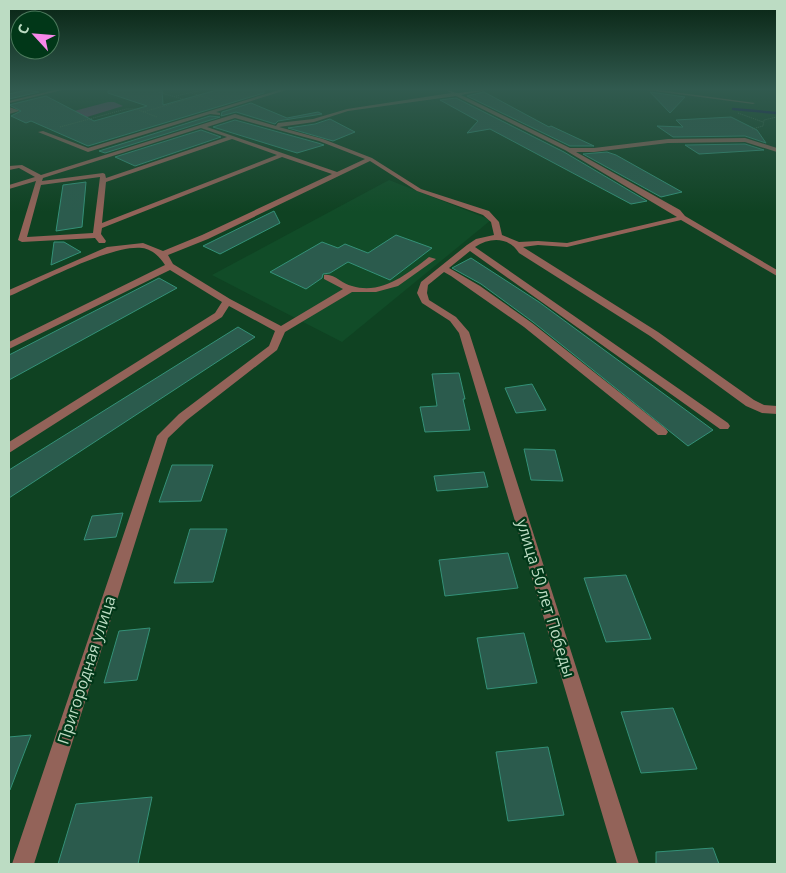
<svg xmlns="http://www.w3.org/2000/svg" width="786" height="873" font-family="'Open Sans',sans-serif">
	<rect width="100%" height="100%" fill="#0f4222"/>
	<path fill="#114c28" d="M389,180L491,220L342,342L212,275Z"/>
	<path fill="#733e6c" d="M108,102H114L123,106L77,120L63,114Z"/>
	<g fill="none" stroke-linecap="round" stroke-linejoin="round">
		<path stroke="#0d005a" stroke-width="2.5" d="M733,109L777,113"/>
	</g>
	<path fill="#2b5b4d" stroke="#349178" d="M27,90L39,92L9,99V94Z
		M108,90H162L163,105L217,90H264V93L88,146L31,121L26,123L11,116L21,111L9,105L46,96L94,121L147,106L108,93Z
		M484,92L549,127L551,126L594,146H570L467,96Z
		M650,92L685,97L670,113Z
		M456,98L564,152L647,201L631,204L490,129L467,133L478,121L440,100Z
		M251,103L287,118L318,112L322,114L278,121L275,124L236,112L221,116L222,112Z
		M210,116L220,117L105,153L99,151Z
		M731,117L757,130L766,143L745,136L673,137L657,126L683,127L676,120Z
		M330,119L355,132L333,141L288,128L315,124Z
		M235,120L318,143L324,145L297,153L213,127Z
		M201,130L221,137L135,166L115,157Z
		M745,144L764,150L699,154L685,145Z
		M607,152L616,155L682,192L661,197L583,154Z
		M86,182L82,227L56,231L63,185Z
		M274,211L280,223L220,254L203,246Z
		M396,235L432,248L390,280L348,262L330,273L323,274L322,278L306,289L270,272L322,242L338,248L345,244L368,253Z
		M54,242H64L81,252L51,265Z
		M471,258L539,302L713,430L688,446L533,322L481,284L452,268Z
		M159,278L177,288L9,380V355Z
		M238,327L255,337L9,498V470Z
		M459,373L465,399H463L470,430L425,432L420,407L437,406L432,374Z
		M532,384L546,410L516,413L505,388Z
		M524,449L555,450L563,481L531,480Z
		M172,465H213L201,501L159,502Z
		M484,472L488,487L437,491L434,476Z
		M123,513L116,537L84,540L92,516Z
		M190,529H227L213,582L174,583Z
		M508,553L518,588L445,596L439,560Z
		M626,575L651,639L606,642L584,578Z
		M150,628L137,680L104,683L119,631Z
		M524,633L537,683L487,689L477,638Z
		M673,708L697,769L641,773L621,712Z
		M31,735L10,790H9V737Z
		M548,747L564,815L508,821L496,752Z
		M152,797L138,864H58L76,804Z
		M713,848L719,864H656V852Z"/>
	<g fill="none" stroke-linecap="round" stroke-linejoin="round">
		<path stroke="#477456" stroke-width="1" stroke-dasharray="1 1" stroke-linecap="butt" d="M151,90L186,100L202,96L191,93
			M176,96L202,90
			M202,96L213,100
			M143,112L185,100
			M738,113L763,122
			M60,127L126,109H136L157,117
			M752,129L763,126L764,120L777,117"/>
		<path fill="#936359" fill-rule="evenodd" d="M55,90H62L9,103V101Z
			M279,90H286L216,112L220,113V115L210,114L88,152L38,132L43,131L88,148Z
			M446,90L457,93L486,90L461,95L570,148H594L668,139L745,138L777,148V152L745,142L668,143L594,152H576L680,210L685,216L777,270V276L681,220L567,247L538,245L523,247L658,332L754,400L764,405L777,406V414L762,413L746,406L650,336L519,253C509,237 490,237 475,247L728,423L730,426L728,429H720L470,251L449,268L480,286L532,323L666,429L668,432L666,435H658L524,327L451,276L444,272L428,285L427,293L429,300L456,317L469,332L639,864H617L459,333L450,321L422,303L417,293L421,282L467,245L476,239L494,235L491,222L483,215L417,191L370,161L208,239L168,255L173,264L230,299L281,326L343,289L324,279V275C334,273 342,284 352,286C382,295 407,274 429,257L436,259L398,286L376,292H352L285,332L277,350L187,420L168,438L34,864H12L157,436L179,414L269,346L275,331L229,306L222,317L9,453V442L215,313L222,302L170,270L9,349V342L165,265C160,257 152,249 142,248C113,244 41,282 12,295L9,296V290L107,247L143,243L163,251L202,235L332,174L282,157L102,228L101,234L106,241L105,243H99L95,238L22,242L18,240L36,181L9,189V185L35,177L19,168L9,170V166L22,165L41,175L235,114L276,126L278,123L313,119L347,109L451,93ZM456,96L565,150L677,217L567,243L538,241L519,242L502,235L499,222L489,211L421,189L372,158L323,139L279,127L314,122L348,111ZM235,118L319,141L365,159L337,172L207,127ZM201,128L227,137L106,178L105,174L103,173L42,181L43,178ZM232,139L277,155L102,223L106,182ZM100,177L93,233L27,237L41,185Z
			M647,90H659L755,103L753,104Z
			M9,107L18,110L19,111L9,114V111H11L9,110Z"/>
	</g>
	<linearGradient id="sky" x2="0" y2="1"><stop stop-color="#082413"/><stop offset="0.42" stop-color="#315a4f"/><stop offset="1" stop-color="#315a4f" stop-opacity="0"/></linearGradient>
	<rect width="786" height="212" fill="url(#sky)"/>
	<g text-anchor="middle" stroke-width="4.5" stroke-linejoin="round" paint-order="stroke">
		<g font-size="16" fill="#bcdcc3" stroke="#013718">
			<text transform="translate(546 598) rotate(73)" y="6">улица 50 лет Победы</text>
			<text transform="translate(86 670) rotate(-72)" y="6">Пригородная улица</text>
		</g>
	</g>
	<rect width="786" height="873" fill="none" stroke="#bcdcc3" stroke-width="20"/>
	<g transform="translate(35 35) rotate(296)"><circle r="24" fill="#013718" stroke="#4c795c"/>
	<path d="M0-4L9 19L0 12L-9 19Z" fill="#f888ea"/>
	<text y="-8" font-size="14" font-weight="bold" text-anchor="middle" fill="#bcdcc3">С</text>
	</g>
</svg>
